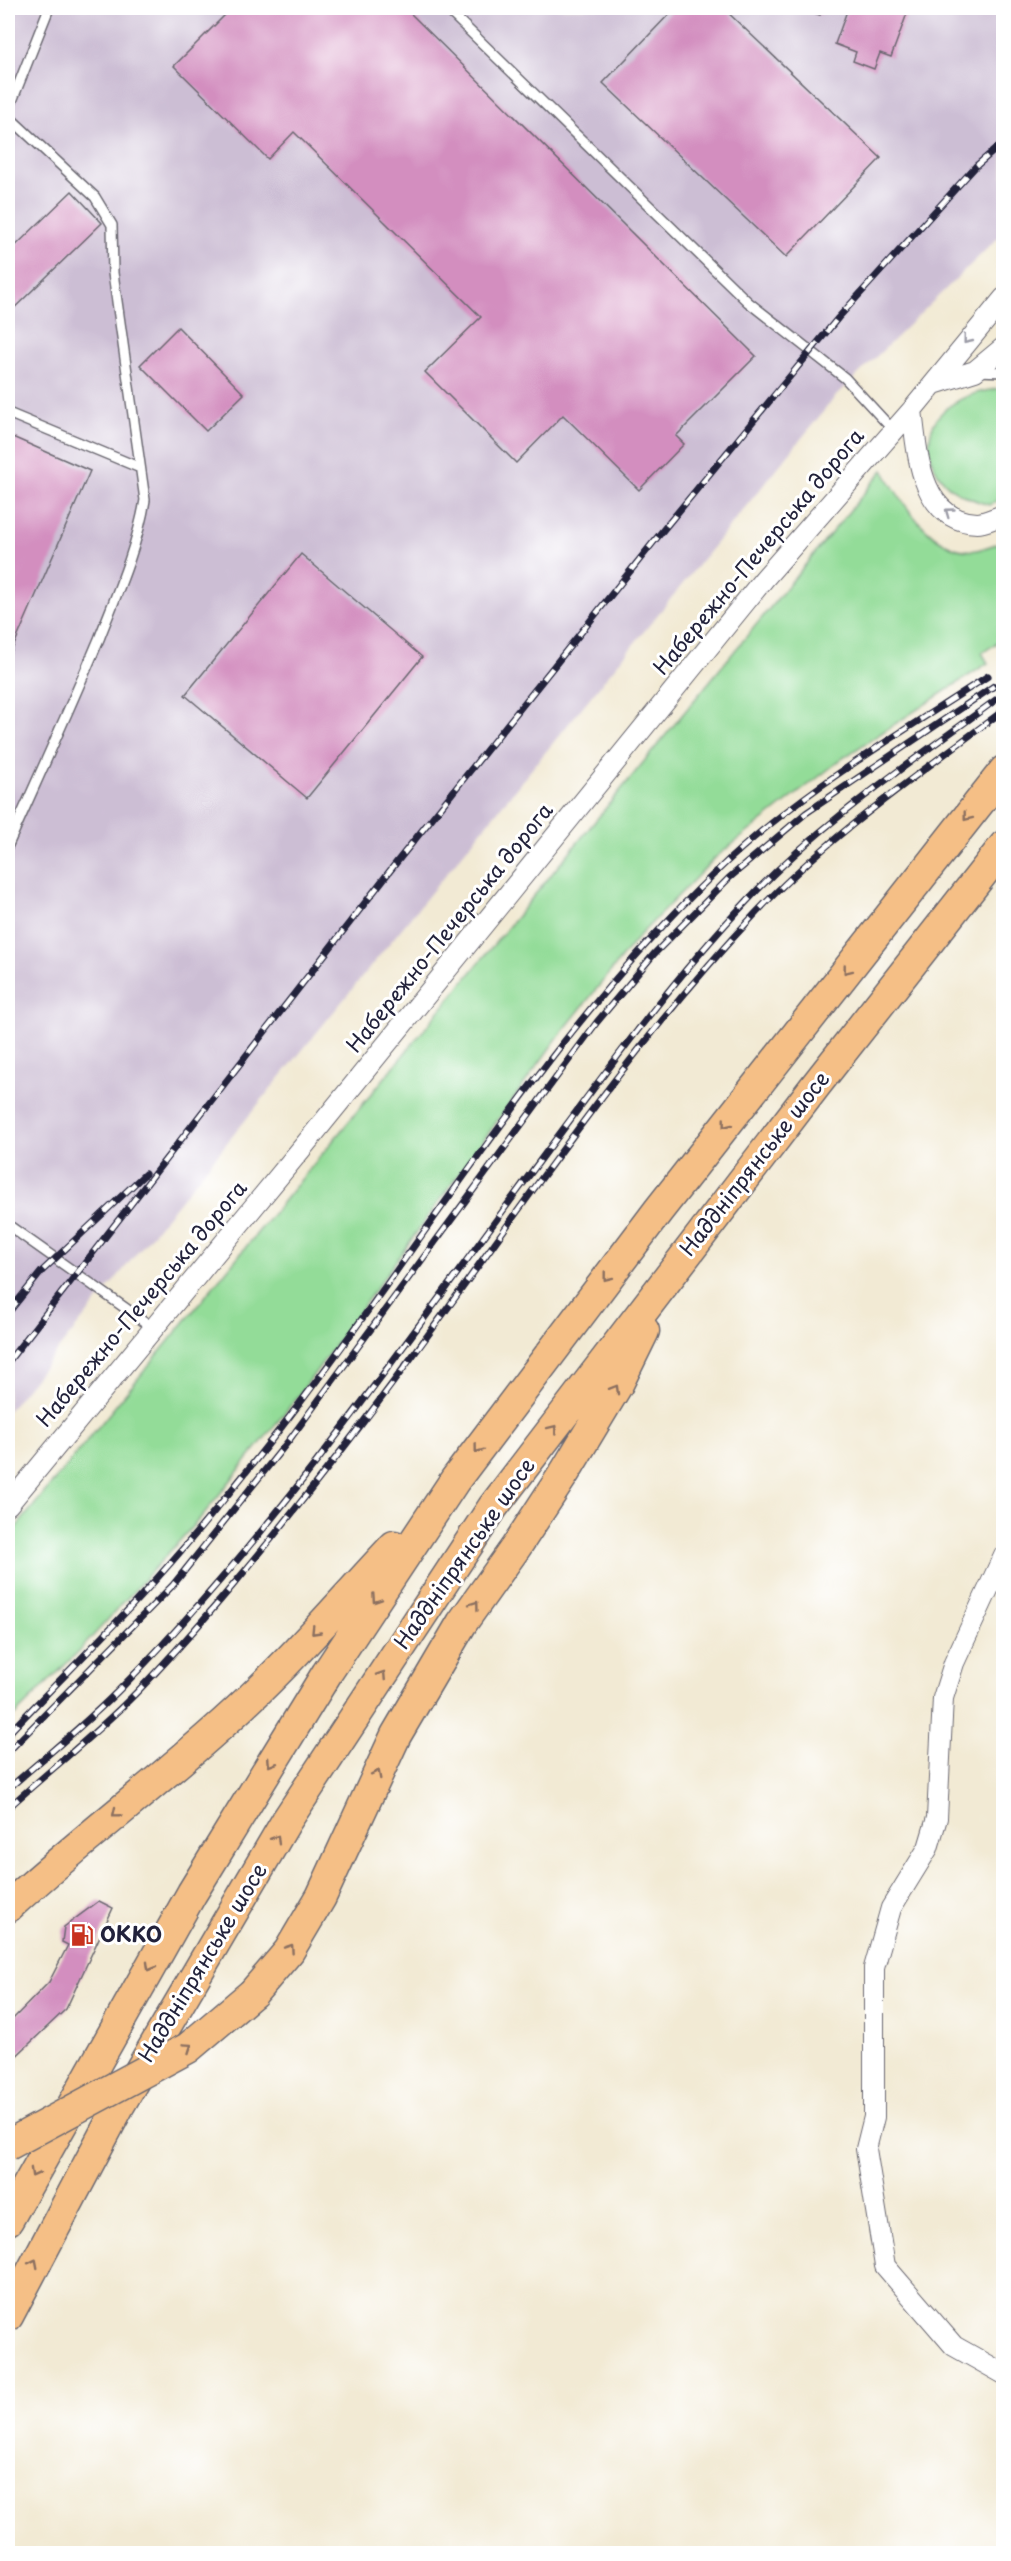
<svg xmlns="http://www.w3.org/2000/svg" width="1011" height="2561" font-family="'Playpen Sans',sans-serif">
	<rect width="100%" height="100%" fill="#fff"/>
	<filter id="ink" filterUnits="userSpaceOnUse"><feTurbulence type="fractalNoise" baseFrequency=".0167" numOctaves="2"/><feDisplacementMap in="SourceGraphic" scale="12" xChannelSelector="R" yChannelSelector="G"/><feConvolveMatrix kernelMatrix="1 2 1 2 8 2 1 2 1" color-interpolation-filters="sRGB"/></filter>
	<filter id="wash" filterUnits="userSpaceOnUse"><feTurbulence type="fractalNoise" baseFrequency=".008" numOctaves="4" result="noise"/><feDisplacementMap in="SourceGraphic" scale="24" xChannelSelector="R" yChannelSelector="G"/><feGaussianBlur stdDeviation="1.35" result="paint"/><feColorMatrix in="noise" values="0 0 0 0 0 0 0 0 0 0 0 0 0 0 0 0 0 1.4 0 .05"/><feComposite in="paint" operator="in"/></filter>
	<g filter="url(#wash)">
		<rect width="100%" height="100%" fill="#f2ead4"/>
		<path fill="#ccbed4" d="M8,8H1003V233L836,396L8,1411Z"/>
		<path fill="#93dc98" stroke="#5a7f6a" stroke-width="1.5" d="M1003,388V498L989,505C979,502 968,498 959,493C928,477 917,431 947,408C965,394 982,391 1003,388Z
			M883,470C900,500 935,557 977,550C986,548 995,544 1003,542V639L982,653L988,663L843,758L716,857L639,936L558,1037L299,1395L203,1515L82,1648L8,1722V1537Z"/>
		<g id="blocks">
			<path fill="#d38ebf" d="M232,8H405L756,356L676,436L684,444L639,490L563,415L516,463L425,372L481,317L294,132L268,159L174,66Z
				M675,8H723L881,158L786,257L603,83Z
				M799,8H823L820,15Z
				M848,8H909L891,57L880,53L874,69L853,61L856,52L835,44Z
				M72,191L102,223L8,314V253Z
				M178,327L244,394L206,431L140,365Z
				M8,435L90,471L8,659Z
				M301,554L422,657L307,798L185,695Z
				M99,1901L113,1908L66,2009L9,2063L8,2024L49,1982L68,1945L62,1942L64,1927Z"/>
		</g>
	</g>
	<g filter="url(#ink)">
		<use href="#blocks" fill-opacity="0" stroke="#6b6871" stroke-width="1.5"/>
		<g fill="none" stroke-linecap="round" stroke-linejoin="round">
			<g stroke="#6b6871" stroke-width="12">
				<path id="lane" d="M446,8L748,302L845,378L893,430
					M8,111L49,8
					M8,116L95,197L112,225L113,273L145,500C137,548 117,593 99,639C70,708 39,776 8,845
					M977,371L1004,372
					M8,413L138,467
					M8,1225L152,1327"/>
			</g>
			<g stroke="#6b6871" stroke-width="22">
				<path id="street" d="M934,384L975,371L1004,347
					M912,410C917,451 920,521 977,523C985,523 996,517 1004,515
					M8,1505L303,1147L764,579L912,410L1004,298
					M1004,1555L954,1663L943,1698L937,1818L928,1848L891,1908L874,1968V2117L866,2149L885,2266L954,2346L1004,2374"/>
			</g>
			<g stroke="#6b6871" stroke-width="33">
				<path id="primary" d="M8,1907C84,1837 168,1776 243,1705C296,1656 344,1599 394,1546
					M253,1993L289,1951L321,1897L396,1735L462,1623L516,1547L565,1472L618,1384L644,1331
					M8,2220L192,1893L327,1673L455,1480L658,1211L1004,771
					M8,2316L119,2106L287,1820L493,1507L816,1085L1004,846"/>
			</g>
			<use href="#lane" stroke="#fff" stroke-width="9"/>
			<use href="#street" stroke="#fff" stroke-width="20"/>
			<use href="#primary" stroke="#f5bf86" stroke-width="30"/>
			<g stroke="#22223b" stroke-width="7">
				<path id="rail" d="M8,1313L42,1271L145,1174
					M8,1362L396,863L664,529L838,318L976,166L1004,142
					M8,1734C58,1681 111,1630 159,1576C201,1529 241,1479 280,1429C425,1243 545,1036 716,872C796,794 895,737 988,676
					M8,1752L173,1585L290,1439L597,1022L654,954L729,878L806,813L994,686
					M8,1789C47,1755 88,1722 124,1685C273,1534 394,1358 519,1189C592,1091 662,991 746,902C820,822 913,761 1001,696
					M8,1808C50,1770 96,1734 136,1693C205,1622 269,1543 330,1465C474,1283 596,1083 755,914C828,836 919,774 1004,710"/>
			</g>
			<use href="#rail" stroke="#fff" stroke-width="4.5" stroke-dasharray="14" stroke-linecap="butt"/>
			<g stroke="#6b6871" stroke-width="33" stroke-linecap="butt">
				<path id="primary-bridge" d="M8,2145L188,2048L253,1993"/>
			</g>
			<use href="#primary-bridge" stroke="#f5bf86" stroke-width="30"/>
		</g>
		<defs><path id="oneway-chevron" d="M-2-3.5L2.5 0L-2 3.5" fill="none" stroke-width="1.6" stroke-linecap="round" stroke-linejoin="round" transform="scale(1.5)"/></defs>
		<g stroke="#9c9ca7">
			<use href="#oneway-chevron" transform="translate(967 340) rotate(129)"/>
			<use href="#oneway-chevron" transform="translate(949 512) rotate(-144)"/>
		</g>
		<g stroke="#8c7060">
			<use href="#oneway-chevron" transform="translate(967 817) rotate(128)"/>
			<use href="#oneway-chevron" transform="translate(847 970) rotate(128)"/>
			<use href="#oneway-chevron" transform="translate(726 1124) rotate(128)"/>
			<use href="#oneway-chevron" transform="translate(607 1277) rotate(128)"/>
			<use href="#oneway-chevron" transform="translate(615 1389) rotate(-60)"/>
			<use href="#oneway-chevron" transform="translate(553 1429) rotate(-52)"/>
			<use href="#oneway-chevron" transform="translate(478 1449) rotate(127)"/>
			<use href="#oneway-chevron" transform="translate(376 1599) rotate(124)"/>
			<use href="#oneway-chevron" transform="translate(475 1605) rotate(-54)"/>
			<use href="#oneway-chevron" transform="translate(315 1631) rotate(134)"/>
			<use href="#oneway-chevron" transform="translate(382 1675) rotate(-57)"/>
			<use href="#oneway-chevron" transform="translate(271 1763) rotate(122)"/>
			<use href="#oneway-chevron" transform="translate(377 1774) rotate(-63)"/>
			<use href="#oneway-chevron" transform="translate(116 1813) rotate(141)"/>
			<use href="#oneway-chevron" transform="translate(276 1839) rotate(-59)"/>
			<use href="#oneway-chevron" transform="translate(290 1948) rotate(-56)"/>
			<use href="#oneway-chevron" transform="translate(150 1967) rotate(120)"/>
			<use href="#oneway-chevron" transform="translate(188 2047) rotate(-34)"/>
			<use href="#oneway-chevron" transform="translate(34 2173) rotate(119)"/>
			<use href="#oneway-chevron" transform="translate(34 2263) rotate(-63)"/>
		</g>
	</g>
	<defs>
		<g id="fuel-bare" transform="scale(1.8)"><path d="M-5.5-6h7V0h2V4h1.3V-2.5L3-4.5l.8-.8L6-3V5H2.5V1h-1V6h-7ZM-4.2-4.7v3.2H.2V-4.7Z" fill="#c8321e" stroke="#fff" stroke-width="2.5" paint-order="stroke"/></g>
	</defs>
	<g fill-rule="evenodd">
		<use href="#fuel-bare" x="82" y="1935"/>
	</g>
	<g text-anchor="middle" stroke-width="6" stroke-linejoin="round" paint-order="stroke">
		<g font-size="21" fill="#22223b" stroke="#fff">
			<text transform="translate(759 552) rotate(-50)" y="7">Набережно-Печерська дорога</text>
			<text transform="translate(450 928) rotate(-51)" y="7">Набережно-Печерська дорога</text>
			<text transform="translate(755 1164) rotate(-52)" y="7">Наддніпрянське шосе</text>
			<text transform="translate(142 1304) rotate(-50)" y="7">Набережно-Печерська дорога</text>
			<text transform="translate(465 1554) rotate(-55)" y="7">Наддніпрянське шосе</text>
			<text transform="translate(203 1963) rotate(-59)" y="7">Наддніпрянське шосе</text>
		</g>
		<g font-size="21" font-weight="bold" fill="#22223b" stroke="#fff" text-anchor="start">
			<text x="100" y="1942">ОККО</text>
		</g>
	</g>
	<rect width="1011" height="2561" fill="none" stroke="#fff" stroke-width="30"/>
</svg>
